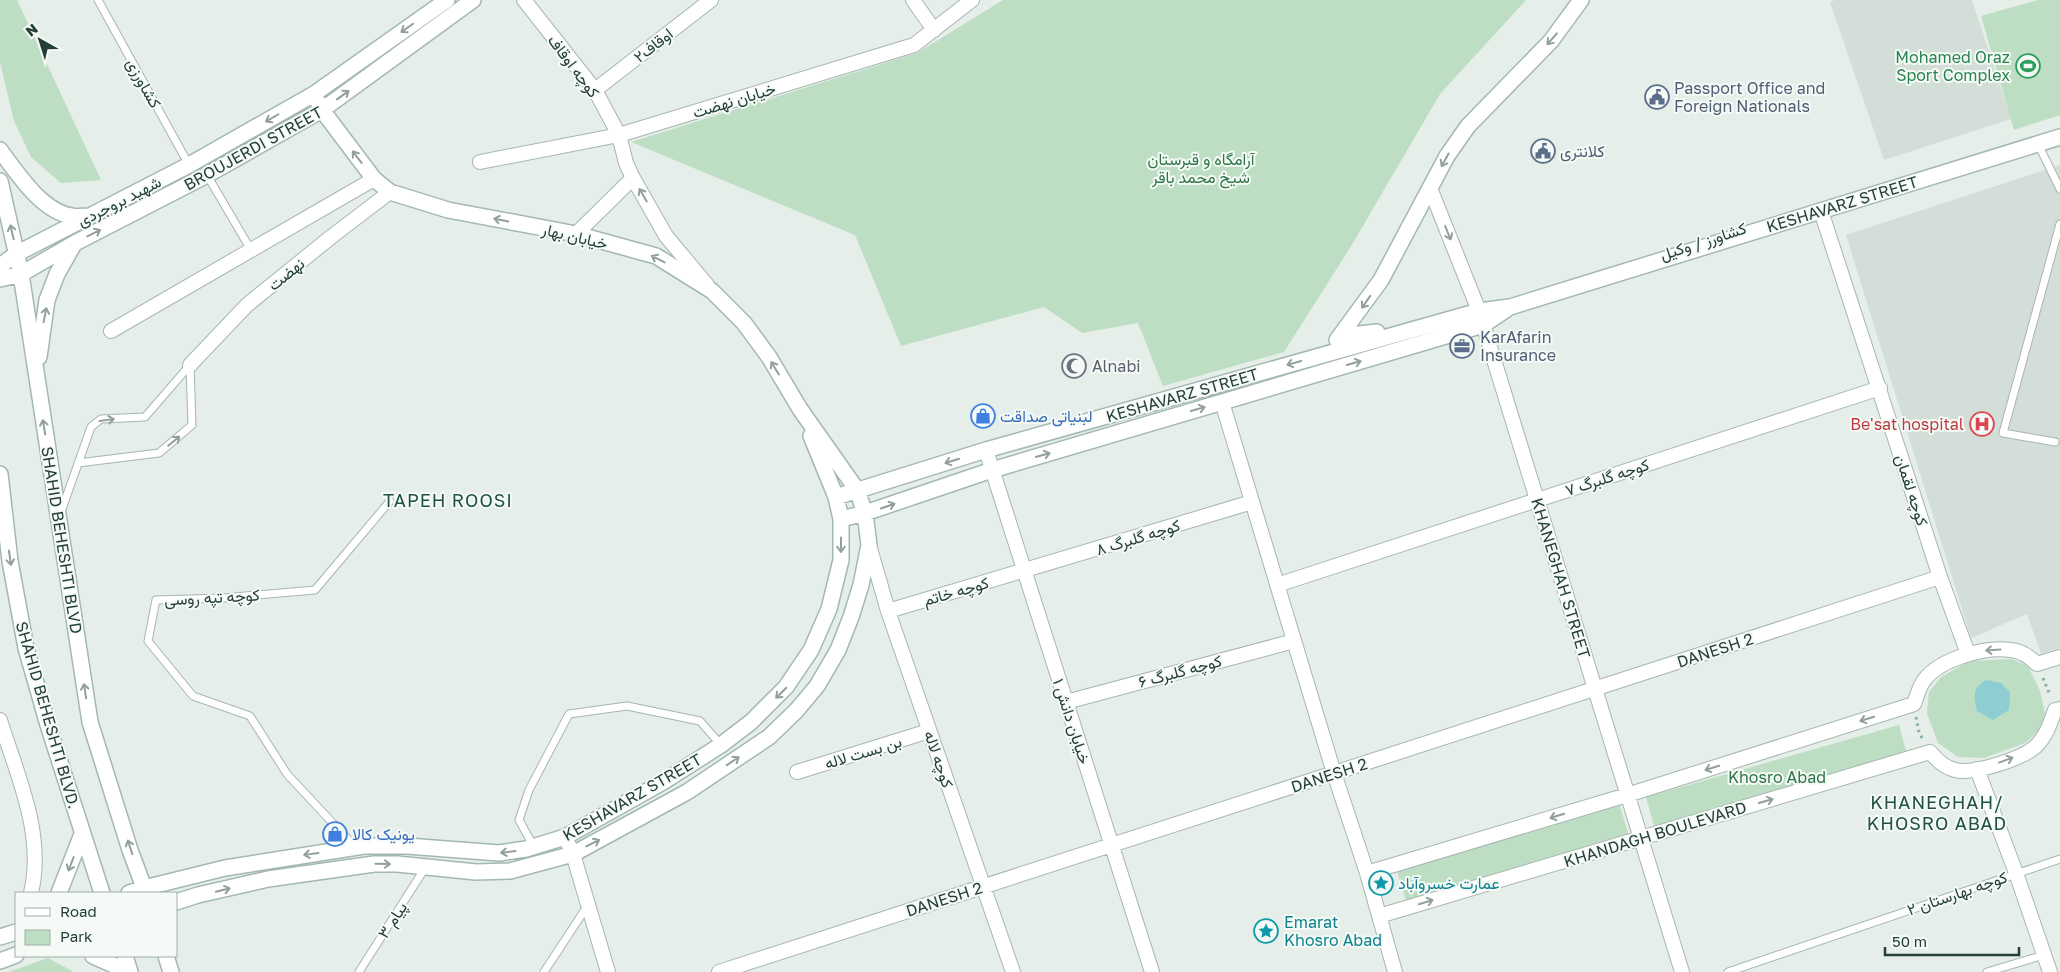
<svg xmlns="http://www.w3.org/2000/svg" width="2060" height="972" font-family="'Golos Text',Vazirmatn,sans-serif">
	<rect width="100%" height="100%" fill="#e5eee9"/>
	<path fill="#d3ded8" d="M1835,0H1972L2011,119L1884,160L1830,2Z
		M2060,165V648L2041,654L2027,614L1971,638L1846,235Z"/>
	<path fill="#bedec4" d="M0,0H17L101,180L61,183L31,157L14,121L0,62Z
		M1003,0H1526L1440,94L1350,248L1284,352L1163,386L1138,323L1082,333L1044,307L901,346L855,235L631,142L917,53Z
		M2038,0H2060V115L2014,130L1981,16Z
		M2011,659L2028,666L2040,691L2045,714L2041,729L2025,743L1984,758L1958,757L1938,743L1927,713L1929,692L1941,677L1969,661Z
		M1899,725L1908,758L1655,829L1646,797Z
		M1619,803L1629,836L1406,901L1396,868Z
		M48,958L74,972H8Z"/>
	<path fill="#8ecdd1" d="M1986,680L2001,683L2010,692L2009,710L1993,720L1977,711C1974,696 1972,688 1986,680Z"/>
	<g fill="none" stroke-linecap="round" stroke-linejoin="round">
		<g stroke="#a7b6b0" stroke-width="9">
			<path id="lane" d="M98,0L189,165
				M2038,144L2060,189
				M207,175L251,250
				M2055,442L2003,433L2060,224
				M78,463L159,453L192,425L190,365
				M61,512L91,427L101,419L145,417L190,365
				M355,847L287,774L250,716L193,696L148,641L156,600L223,598L315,590L390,501
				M534,847L519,820L529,790L569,714L627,706L700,721L721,745
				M359,972L425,868
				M544,972L588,905
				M1728,972L2060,859
				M1987,972L2044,955"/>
		</g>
		<g stroke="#a7b6b0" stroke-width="16">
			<path id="street" d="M524,0L595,90L619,135L626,163L633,178L666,236L707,285
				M913,0L934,30
				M595,90L711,0
				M480,162L619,135L914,45L972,0
				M1430,188L1479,311L1682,972
				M1821,211L1940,577L1968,654
				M576,234L633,178
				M111,331L374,179
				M190,365L247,305L331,237L390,192
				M1222,402L1334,773L1367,873L1395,972
				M986,450L1152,972
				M869,545L888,611L1013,972
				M1277,585L1880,388
				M888,611L1252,502
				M1066,702L1294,641
				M0,720C17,775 45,834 31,893
				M1977,769L2016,873L2050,972
				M797,772L929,731
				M565,837L573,854L608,972
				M1367,873L1627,795L1914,704C1917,697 1919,686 1925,679C1941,659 1985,646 2011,650C2021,651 2030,657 2037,664L2060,657
				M1379,916L1930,752C1938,761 1944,767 1955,770C1972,775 2021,759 2035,747C2046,737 2050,724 2055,710L2060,709
				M719,972L1940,577"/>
		</g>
		<g stroke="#a3b9b0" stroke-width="18">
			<path id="secondary" d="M0,150C17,173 42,212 72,216C77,217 83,216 88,216
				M0,181L21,274L90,722L130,850L146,893
				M0,266L16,254L189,165L314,94L447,0
				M0,279L21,274L75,243L207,175L322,110L473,0
				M1342,336L1377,332
				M1337,340L1381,280L1447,156L1468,126L1551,41L1581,0
				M39,357L47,300L57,274L74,244
				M0,474L10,561L26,648L48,725L102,893
				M836,497L986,450L1479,311L1510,307L2060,137
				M841,519L865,513L992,470L1483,325L1507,309
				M59,893L82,834
				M129,893L144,888L225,868L364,846H407L499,853L526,849L565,837L663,782L721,745L751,722L786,687L811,650L829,609L841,560V519L836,497L811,436
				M176,902L198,895L268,879L374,864H397L476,872L510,871L573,854L687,792L769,737L796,711L817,686L838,650L851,617L861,585L869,545L865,513L857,490L800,409L769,357L744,323L712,291L656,256L576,234L448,210L390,192L374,179L322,110L314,94
				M0,937L16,932
				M93,956L118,967L122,972
				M125,956L130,972
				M166,956L171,972
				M0,961L16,955"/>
		</g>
		<path stroke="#86b19f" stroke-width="3" stroke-dasharray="2.5 4" stroke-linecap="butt" d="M2043,678L2050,695
			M1916,717L1919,732L1923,740"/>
		<use href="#lane" stroke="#fff" stroke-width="7"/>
		<use href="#street" stroke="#fff" stroke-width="14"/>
		<use href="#secondary" stroke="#fff" stroke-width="15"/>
	</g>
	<defs><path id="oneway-shaft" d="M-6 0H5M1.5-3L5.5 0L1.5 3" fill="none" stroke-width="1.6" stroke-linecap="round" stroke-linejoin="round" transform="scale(1.25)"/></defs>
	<g stroke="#92a09a">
		<use href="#oneway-shaft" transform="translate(407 28) rotate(145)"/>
		<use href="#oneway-shaft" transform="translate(1552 39) rotate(131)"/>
		<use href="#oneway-shaft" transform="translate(343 95) rotate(-36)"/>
		<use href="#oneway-shaft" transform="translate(272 118) rotate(150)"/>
		<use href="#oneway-shaft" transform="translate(357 157) rotate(-128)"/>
		<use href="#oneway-shaft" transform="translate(1445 160) rotate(119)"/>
		<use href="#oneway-shaft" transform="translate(643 195) rotate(-120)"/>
		<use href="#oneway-shaft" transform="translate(501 220) rotate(-169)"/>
		<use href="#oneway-shaft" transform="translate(12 232) rotate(-103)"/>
		<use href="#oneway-shaft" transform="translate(94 233) rotate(-27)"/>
		<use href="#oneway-shaft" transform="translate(1448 233) rotate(68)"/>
		<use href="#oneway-shaft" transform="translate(658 259) rotate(-153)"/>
		<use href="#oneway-shaft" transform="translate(1366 302) rotate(125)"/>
		<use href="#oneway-shaft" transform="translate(45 315) rotate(-79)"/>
		<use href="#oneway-shaft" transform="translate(1294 363) rotate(165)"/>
		<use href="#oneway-shaft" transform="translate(1354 363) rotate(-16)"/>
		<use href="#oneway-shaft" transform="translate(775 368) rotate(-121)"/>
		<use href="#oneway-shaft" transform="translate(1198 409) rotate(-16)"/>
		<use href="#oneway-shaft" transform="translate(107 420) rotate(-8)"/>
		<use href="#oneway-shaft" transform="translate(44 427) rotate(-99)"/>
		<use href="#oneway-shaft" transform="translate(174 441) rotate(-39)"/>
		<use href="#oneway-shaft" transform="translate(1043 455) rotate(-16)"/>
		<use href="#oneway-shaft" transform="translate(952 461) rotate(163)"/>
		<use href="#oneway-shaft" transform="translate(888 506) rotate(-19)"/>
		<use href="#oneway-shaft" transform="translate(841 545) rotate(90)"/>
		<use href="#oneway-shaft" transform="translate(10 558) rotate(82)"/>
		<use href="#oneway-shaft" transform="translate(1993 650) rotate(176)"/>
		<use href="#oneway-shaft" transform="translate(85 691) rotate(-99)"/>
		<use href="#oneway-shaft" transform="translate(781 693) rotate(135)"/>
		<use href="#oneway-shaft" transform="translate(1867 719) rotate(163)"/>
		<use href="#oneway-shaft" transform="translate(2006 760) rotate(-20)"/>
		<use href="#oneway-shaft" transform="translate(733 761) rotate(-34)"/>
		<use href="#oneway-shaft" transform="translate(1712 768) rotate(163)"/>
		<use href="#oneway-shaft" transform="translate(1766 801) rotate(-16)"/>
		<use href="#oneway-shaft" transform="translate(1557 816) rotate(163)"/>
		<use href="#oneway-shaft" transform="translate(593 843) rotate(-27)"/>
		<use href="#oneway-shaft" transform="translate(130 847) rotate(-108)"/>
		<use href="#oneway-shaft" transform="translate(508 852) rotate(173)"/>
		<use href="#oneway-shaft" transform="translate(311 854) rotate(172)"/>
		<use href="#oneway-shaft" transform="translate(71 864) rotate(111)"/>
		<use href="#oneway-shaft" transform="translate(383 864) rotate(1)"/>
		<use href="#oneway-shaft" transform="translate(223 890) rotate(-13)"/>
		<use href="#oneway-shaft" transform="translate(1426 902) rotate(-17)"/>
	</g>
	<defs>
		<g id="stadium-ring" transform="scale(1.25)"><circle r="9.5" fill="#f5faf7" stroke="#2e9e5b" stroke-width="1.5"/><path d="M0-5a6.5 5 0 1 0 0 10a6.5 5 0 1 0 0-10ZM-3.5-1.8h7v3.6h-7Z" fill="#2e9e5b"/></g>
		<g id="civic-ring" transform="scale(1.25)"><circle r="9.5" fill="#f5faf7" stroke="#5c6f8a" stroke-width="1.5"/><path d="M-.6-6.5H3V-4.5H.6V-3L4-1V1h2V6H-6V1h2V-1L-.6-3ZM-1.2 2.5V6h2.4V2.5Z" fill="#5c6f8a"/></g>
		<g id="office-ring" transform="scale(1.25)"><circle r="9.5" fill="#f5faf7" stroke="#5c6f8a" stroke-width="1.5"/><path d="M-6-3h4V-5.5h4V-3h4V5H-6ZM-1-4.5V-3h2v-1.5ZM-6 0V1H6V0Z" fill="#5c6f8a"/></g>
		<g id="mosque-ring" transform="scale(1.25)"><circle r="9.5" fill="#f5faf7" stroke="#6b7280" stroke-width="1.5"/><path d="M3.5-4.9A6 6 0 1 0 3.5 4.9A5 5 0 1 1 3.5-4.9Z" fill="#6b7280"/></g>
		<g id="shop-ring" transform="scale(1.25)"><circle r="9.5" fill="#f5faf7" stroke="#3f7fe0" stroke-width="1.5"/><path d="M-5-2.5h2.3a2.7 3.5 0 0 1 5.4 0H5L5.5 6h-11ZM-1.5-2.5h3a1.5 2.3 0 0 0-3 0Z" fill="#3f7fe0"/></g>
		<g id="hospital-ring" transform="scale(1.25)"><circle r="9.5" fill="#f5faf7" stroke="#e0444e" stroke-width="1.5"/><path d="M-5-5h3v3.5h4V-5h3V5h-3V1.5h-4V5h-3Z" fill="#e0444e"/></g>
		<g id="sight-ring" transform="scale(1.25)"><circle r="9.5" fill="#f5faf7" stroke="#0f9aa8" stroke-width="1.5"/><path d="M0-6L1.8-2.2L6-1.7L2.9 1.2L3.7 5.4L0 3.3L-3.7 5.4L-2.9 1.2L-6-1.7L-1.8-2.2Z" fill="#0f9aa8"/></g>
	</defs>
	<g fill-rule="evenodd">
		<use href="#stadium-ring" x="2028" y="66"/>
		<use href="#civic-ring" x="1657" y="97"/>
		<use href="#civic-ring" x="1543" y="151"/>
		<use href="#office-ring" x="1462" y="346"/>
		<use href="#mosque-ring" x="1074" y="366"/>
		<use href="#shop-ring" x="983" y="416"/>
		<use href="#hospital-ring" x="1982" y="424"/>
		<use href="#shop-ring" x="335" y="834"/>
		<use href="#sight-ring" x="1381" y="883"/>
		<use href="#sight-ring" x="1266" y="931"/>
	</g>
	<g text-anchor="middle" stroke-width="4" stroke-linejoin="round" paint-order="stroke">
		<g font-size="16" fill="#244036" stroke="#f5faf7">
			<text transform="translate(653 45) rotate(-38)" y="6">اوقاف۲</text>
			<text transform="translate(574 66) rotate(53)" y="6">کوچه اوقاف</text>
			<text transform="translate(144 83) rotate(61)" y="6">کشاورزی</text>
			<text transform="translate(734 100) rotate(-17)" y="6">خیابان نهضت</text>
			<text transform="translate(253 148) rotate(-29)" y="6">BROUJERDI STREET</text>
			<text transform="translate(119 201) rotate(-27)" y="6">شهید بروجردی</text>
			<text transform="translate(1842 204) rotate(-17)" y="6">KESHAVARZ STREET</text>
			<text transform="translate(575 236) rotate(13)" y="6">خیابان بهار</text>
			<text transform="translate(1703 241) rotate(-18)" y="6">کشاورز / وکیل</text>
			<text transform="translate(286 274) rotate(-39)" y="6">نهضت</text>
			<text transform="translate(1182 395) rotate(-16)" y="6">KESHAVARZ STREET</text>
			<text transform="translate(1607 477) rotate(-18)" y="6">کوچه گلبرگ ۷</text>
			<text transform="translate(1912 490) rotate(72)" y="6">کوچه لقمان</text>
			<text transform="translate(1138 537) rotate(-17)" y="6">کوچه گلبرگ ۸</text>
			<text transform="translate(62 540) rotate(81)" y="6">SHAHID BEHESHTI BLVD</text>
			<text transform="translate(1561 578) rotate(73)" y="6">KHANEGHAH STREET</text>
			<text transform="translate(956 591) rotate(-16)" y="6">کوچه خاتم</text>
			<text transform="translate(212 597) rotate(-3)" y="6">کوچه تپه روسی</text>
			<text transform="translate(1715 650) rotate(-18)" y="6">DANESH 2</text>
			<text transform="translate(1180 671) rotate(-15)" y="6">کوچه گلبرگ ۶</text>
			<text transform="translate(48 715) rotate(74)" y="6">SHAHID BEHESHTI BLVD.</text>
			<text transform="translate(1072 721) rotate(72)" y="6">خیابان دانش ۱</text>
			<text transform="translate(863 752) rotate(-17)" y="6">بن بست لاله</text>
			<text transform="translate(939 759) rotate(71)" y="6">کوچه لاله</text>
			<text transform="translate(1329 775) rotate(-18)" y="6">DANESH 2</text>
			<text transform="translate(632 797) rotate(-30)" y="6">KESHAVARZ STREET</text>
			<text transform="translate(1655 834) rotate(-17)" y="6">KHANDAGH BOULEVARD</text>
			<text transform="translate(1957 893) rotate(-19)" y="6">کوچه بهارستان ۲</text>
			<text transform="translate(944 899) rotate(-18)" y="6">DANESH 2</text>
			<text transform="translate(392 920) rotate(-57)" y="6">پیام ۳</text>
		</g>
		<g font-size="16" fill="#27864d" stroke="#f5faf7" text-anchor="end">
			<text x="2010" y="63">Mohamed Oraz<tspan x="2010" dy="18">Sport Complex</tspan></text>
		</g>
		<g font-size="16" fill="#4e5e75" stroke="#f5faf7" text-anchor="start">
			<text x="1674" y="94">Passport Office and<tspan x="1674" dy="18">Foreign Nationals</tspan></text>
			<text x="1560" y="157">کلانتری</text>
			<text x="1480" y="343">KarAfarin<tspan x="1480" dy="18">Insurance</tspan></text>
		</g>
		<g font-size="16" fill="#2e7644" stroke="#f5faf7">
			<text x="1201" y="165">آرامگاه و قبرستان<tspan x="1201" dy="18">شیخ محمد باقر</tspan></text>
			<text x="1777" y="783">Khosro Abad</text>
		</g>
		<g font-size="16" fill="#5b616d" stroke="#f5faf7" text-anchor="start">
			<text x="1092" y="372">Alnabi</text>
		</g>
		<g font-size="16" fill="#366cbe" stroke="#f5faf7" text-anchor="start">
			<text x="1000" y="422">لبنیاتی ‌صداقت</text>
			<text x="352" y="840">یونیک کالا</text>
		</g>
		<g font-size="16" fill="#be3a42" stroke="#f5faf7" text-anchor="end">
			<text x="1964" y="430">Be'sat hospital</text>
		</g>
		<g font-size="16" fill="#0d838f" stroke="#f5faf7" text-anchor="start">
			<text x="1398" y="889">عمارت خسروآباد</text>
			<text x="1284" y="928">Emarat<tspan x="1284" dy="18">Khosro Abad</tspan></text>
		</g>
		<g font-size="18" letter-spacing="1" fill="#205241" stroke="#f5faf7">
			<text x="448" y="507">TAPEH ROOSI</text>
			<text x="1937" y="809">KHANEGHAH/<tspan x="1937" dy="21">KHOSRO ABAD</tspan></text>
		</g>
	</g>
	<rect x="15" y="892" width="162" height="65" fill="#f5faf7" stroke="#a1b0aa"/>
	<rect x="25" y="908" width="25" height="8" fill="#ffffff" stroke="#a1b0aa"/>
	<text x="60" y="917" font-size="15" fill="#244036">Road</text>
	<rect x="25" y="930" width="25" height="15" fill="#bedec4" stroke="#a1b0aa"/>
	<text x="60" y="942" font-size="15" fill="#244036">Park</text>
	<g transform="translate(40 40) rotate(321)" stroke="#f5faf7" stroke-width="4" paint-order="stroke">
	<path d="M0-4L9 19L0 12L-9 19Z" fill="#244036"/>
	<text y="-8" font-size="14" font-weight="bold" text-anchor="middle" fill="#244036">N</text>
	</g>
	<path d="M1885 947v8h134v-8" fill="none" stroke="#244036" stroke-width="2.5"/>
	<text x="1892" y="947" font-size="15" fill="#244036" stroke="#f5faf7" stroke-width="4" paint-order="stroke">50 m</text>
</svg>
